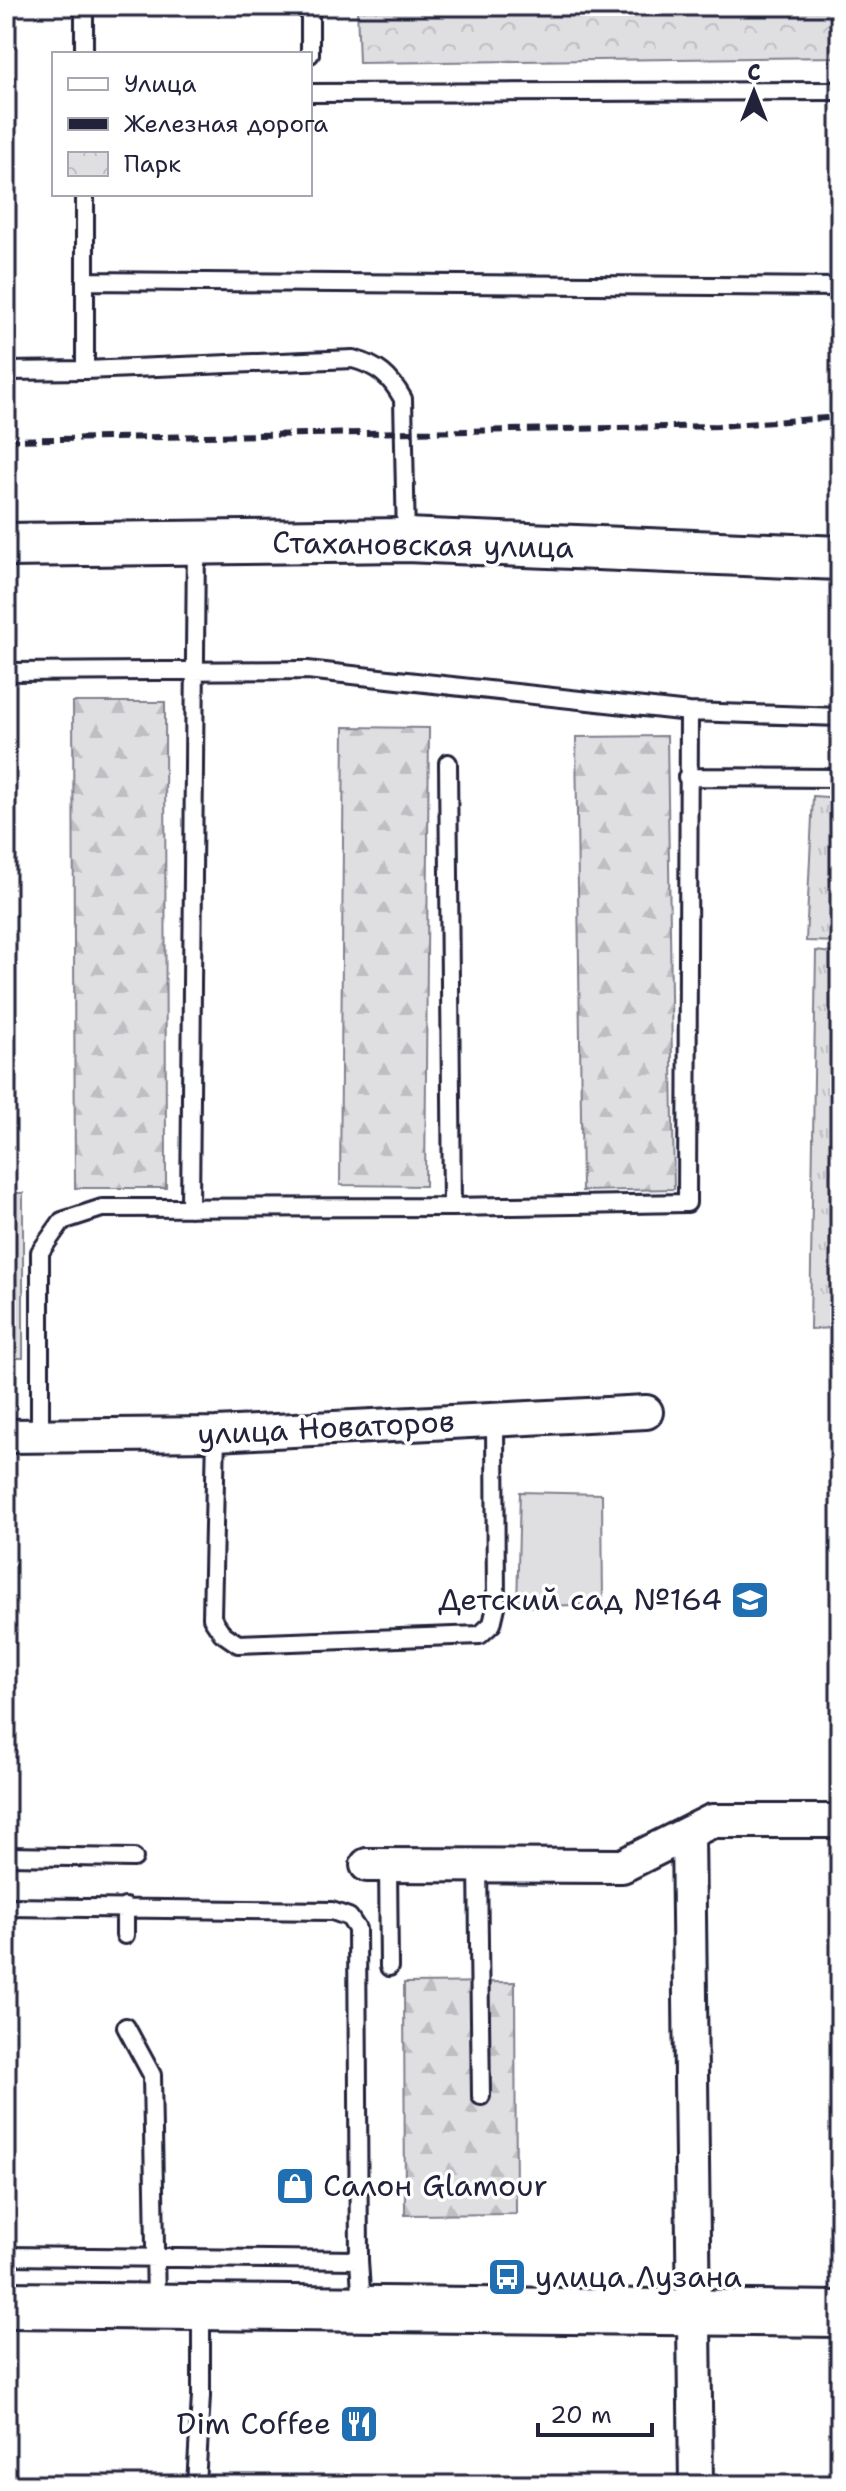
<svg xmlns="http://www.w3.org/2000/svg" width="846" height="2491" font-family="'Shantell Sans',sans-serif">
	<defs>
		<pattern id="grass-tufts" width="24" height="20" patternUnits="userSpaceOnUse" patternTransform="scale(2)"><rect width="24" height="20" fill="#dfdfe2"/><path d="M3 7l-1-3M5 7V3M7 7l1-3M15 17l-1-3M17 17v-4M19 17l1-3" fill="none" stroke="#bfbfc3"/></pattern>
		<pattern id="forest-firs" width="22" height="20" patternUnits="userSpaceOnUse" patternTransform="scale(2)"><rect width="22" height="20" fill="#dfdfe2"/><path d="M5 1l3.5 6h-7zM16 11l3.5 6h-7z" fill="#bfbfc3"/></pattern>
		<pattern id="park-crowns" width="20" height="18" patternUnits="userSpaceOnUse" patternTransform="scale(2)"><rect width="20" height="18" fill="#dfdfe2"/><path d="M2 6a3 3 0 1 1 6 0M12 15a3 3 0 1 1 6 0" fill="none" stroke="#bfbfc3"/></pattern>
	</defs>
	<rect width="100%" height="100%" fill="#fff"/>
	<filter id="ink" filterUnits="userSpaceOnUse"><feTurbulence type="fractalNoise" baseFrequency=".0125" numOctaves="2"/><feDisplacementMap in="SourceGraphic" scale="16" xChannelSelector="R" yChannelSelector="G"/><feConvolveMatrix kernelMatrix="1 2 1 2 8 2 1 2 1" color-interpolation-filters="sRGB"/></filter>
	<g filter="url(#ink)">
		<path fill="url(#grass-tufts)" stroke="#80808e" stroke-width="2" d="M813,796L840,798V942L806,941Z
			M816,951L840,954V1328L810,1329Z"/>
		<path fill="url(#forest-firs)" stroke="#80808e" stroke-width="2" d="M73,702H165L166,1188H75Z
			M344,727L429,728L425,1186L340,1185Z
			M667,736L674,1189L582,1191L576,737Z
			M6,1193H23V1358H6Z
			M515,1982L516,2214L405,2215L404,1983Z"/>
		<path fill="url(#park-crowns)" stroke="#80808e" stroke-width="2" d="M357,6H840V57L359,63Z"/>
		<path fill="#dfdfe2" stroke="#80808e" stroke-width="2" d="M520,1492L602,1494L603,1604L517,1607Z"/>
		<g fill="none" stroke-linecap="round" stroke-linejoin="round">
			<g stroke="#22223b" stroke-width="22">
				<path id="service" d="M84,6V54
					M310,54V6
					M310,93L840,91
					M85,281L840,287
					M85,370L353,359C378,366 390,376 403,399L406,539
					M6,371L85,370V194
					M6,672L307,670L689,712L840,717
					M448,763L452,1207
					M687,777L840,778
					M190,1208L196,543
					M216,1434L212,1618L222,1633L238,1644L480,1635L492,1624L496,1607L495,1420
					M40,1435V1252L62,1221L102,1208L452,1207L687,1203L689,712
					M6,1856L134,1858
					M388,1865L389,1967
					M478,1866L481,2096
					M6,1907L332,1911L349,1917L357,1929L359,2260
					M125,1935V1907
					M126,2027L152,2075L156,2304
					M6,2256L359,2260L362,2307
					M196,2485L201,2396V2308"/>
			</g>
			<g stroke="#22223b" stroke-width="38">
				<path id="minor" d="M6,1436L216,1434L646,1412
					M688,1833L696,2485
					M367,1865L622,1866L712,1821H840"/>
			</g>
			<g stroke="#22223b" stroke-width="48">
				<path id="tertiary" d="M6,545L406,540L840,558"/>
			</g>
			<g stroke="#22223b" stroke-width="50">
				<path id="secondary" d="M6,2305L840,2314"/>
			</g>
			<use href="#service" stroke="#fff" stroke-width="16"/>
			<use href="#minor" stroke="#fff" stroke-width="32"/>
			<use href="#tertiary" stroke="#fff" stroke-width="42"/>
			<use href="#secondary" stroke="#fff" stroke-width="44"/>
			<path stroke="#22223b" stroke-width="6" stroke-dasharray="12 6" stroke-linecap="butt" d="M6,440L718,426L840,417"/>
		</g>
	</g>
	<defs>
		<g id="school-square" transform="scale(2)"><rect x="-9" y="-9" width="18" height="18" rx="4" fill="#1f6fb2" stroke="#fff"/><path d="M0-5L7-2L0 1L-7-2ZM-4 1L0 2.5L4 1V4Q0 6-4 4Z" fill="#fff"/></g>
		<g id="shop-square" transform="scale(2)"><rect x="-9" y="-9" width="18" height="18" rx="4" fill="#1f6fb2" stroke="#fff"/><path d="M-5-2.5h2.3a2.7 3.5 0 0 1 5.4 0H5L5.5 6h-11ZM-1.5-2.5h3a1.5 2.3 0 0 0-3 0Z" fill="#fff"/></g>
		<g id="bus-square" transform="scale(2)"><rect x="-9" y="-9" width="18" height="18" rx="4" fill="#1f6fb2" stroke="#fff"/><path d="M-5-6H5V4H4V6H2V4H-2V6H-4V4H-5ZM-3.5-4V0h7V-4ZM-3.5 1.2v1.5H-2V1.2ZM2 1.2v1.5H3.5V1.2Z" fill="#fff"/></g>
		<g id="restaurant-square" transform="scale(2)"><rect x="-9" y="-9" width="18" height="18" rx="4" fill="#1f6fb2" stroke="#fff"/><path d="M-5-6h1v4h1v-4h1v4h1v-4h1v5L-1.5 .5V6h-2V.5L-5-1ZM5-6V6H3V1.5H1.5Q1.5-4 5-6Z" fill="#fff"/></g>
	</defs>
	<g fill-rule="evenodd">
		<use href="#school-square" x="750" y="1600"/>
		<use href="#shop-square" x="295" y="2186"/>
		<use href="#bus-square" x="507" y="2277"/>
		<use href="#restaurant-square" x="359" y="2424"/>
	</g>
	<g text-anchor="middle" stroke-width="7" stroke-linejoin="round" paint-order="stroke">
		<g font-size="30" fill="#22223b" stroke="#fff">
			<text transform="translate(423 545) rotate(1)" y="10">Стахановская улица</text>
			<text transform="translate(326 1428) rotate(-3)" y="10">улица Новаторов</text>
		</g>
		<g font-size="30" fill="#22223b" stroke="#fff" text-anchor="end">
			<text x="722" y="1610">Детский сад №164</text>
			<text x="323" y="2196" text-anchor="start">Салон Glamour</text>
			<text x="535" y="2287" text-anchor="start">улица Лузана</text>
			<text x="331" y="2434">Dim Coffee</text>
		</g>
	</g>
	<rect width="846" height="2491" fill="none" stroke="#fff" stroke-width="32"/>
	<rect x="16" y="16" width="814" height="2459" fill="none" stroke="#22223b" stroke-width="3" filter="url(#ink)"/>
	<rect x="52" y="52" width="260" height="144" fill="#ffffff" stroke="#a7a7b1" stroke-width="2"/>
	<rect x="68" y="78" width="40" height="12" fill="#ffffff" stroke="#a7a7b1" stroke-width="2"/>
	<text x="124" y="92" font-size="24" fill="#22223b">Улица</text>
	<rect x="68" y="118" width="40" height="12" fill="#22223b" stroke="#a7a7b1" stroke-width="2"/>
	<text x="124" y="132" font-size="24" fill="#22223b">Железная дорога</text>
	<rect x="68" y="152" width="40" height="24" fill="url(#park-crowns)" stroke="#a7a7b1" stroke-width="2"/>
	<text x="124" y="172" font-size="24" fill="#22223b">Парк</text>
	<g transform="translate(754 92)" stroke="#ffffff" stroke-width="6" paint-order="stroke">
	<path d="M0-6L14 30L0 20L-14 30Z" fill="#22223b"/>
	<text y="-12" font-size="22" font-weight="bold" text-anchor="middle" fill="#22223b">С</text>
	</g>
	<path d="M538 2423v12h114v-12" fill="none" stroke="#22223b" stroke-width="4"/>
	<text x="550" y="2423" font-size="24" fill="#22223b" stroke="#ffffff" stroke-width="6" paint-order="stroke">20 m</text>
</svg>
